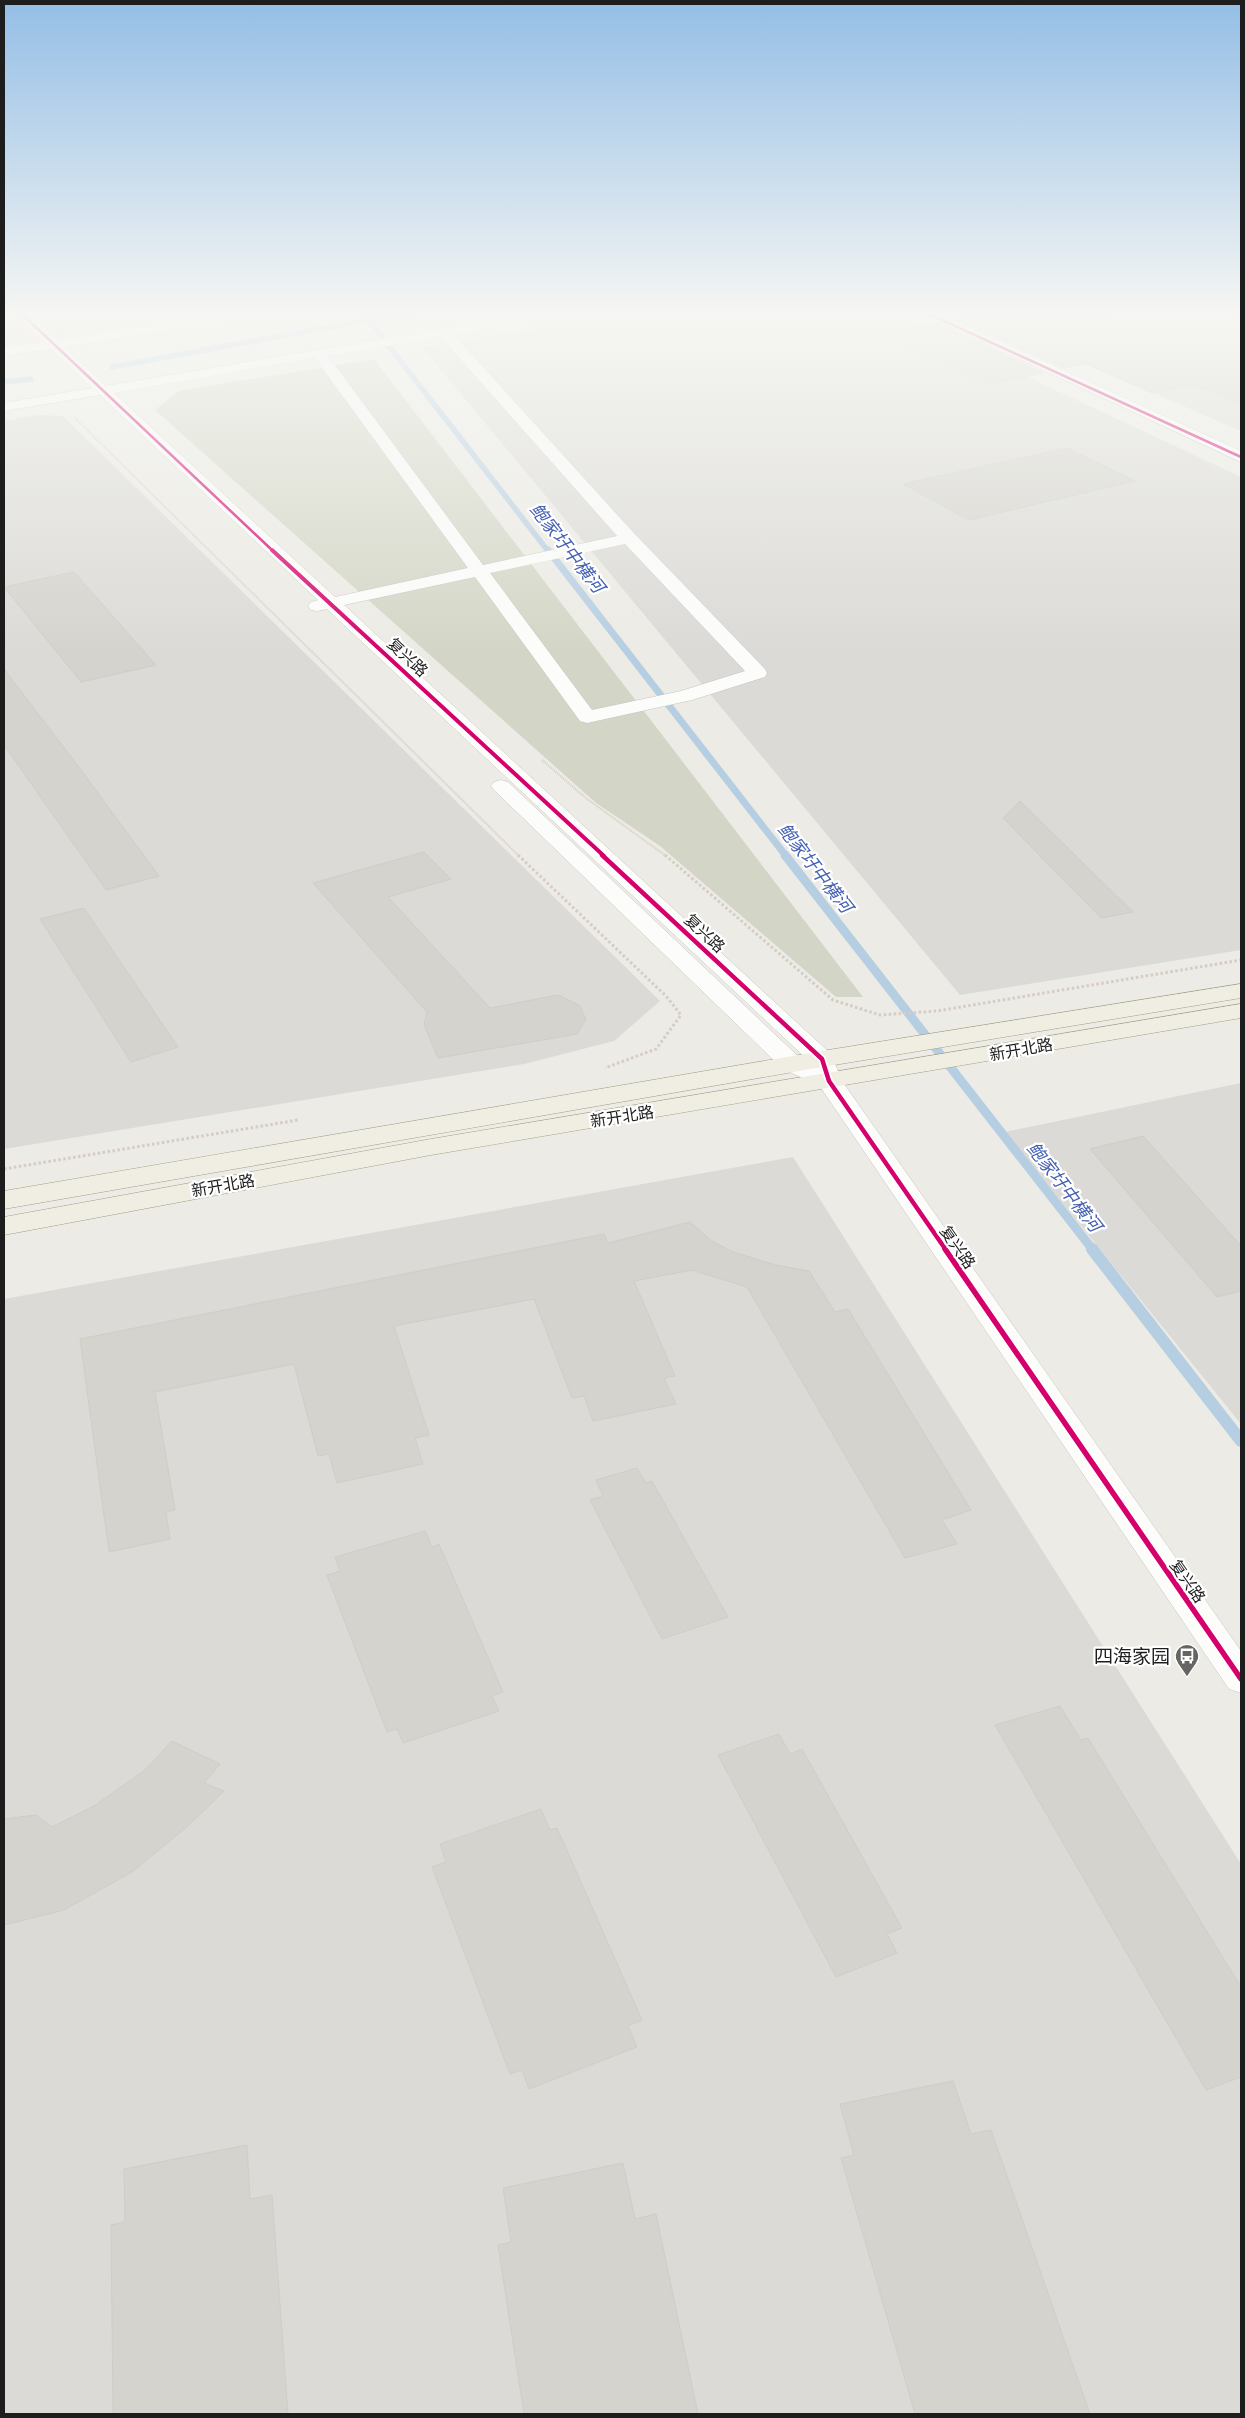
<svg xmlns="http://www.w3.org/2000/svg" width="1245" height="2418" font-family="'Public Sans','Noto Sans SC',sans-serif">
	<rect width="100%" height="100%" fill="#ecebe5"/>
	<path fill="#dbdad7" d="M627,314H893L1241,477V950L960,995L422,347Z
		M971,314H1241V431Z
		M38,415L63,416L660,1001L614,1041L524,1064L4,1149V421Z
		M1241,1083V1424L1005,1132Z
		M793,1157L1241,1864V2414H4V1299Z"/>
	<path fill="#efe1d9" d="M4,314H204L4,346Z"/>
	<path fill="#d3d6c6" d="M374,359L863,997H836L660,846L596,803L155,410L179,391Z"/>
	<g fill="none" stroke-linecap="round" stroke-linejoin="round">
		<path stroke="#b6cee2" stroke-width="5.5" d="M364,314L548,551
			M112,367L369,320L422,314
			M4,382L31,379"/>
		<path stroke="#b6cee2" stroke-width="7" d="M548,550L786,856"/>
		<path stroke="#b6cee2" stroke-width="9" d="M785,855L1093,1250"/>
		<path stroke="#b6cee2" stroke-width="12" d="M1092,1249L1241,1441"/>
	</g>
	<path fill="#d4d3cd" stroke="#cfcdc6" d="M982,314H1097L1149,336L1241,318V404L1195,385L1152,393L1086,364L1064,368L956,319Z
		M937,323L1044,373L990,384L890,338L894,337L884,332Z
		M1067,448L1135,481L969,520L903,484Z
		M74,572L156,665L81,682L4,587Z
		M4,669L78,766L159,876L106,890L4,745Z
		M1020,801L1133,912L1101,918L1003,818Z
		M424,852L451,879L388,897L490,1008L558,995L579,1005L586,1019L577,1034L438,1058L424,1025L427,1012L313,883Z
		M84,908L178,1047L131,1062L40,919Z
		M1143,1136L1241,1246V1291L1217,1297L1090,1149Z
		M690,1222L712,1241L733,1252L776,1265L809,1271L835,1312L848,1309L971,1510L942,1520L957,1544L905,1558L747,1287L692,1270L634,1281L675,1376L664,1378L676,1404L593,1421L584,1396L572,1398L534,1299L394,1326L429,1435L415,1438L423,1464L337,1483L329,1454L318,1456L294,1364L155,1392L175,1510L166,1512L170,1539L109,1552L80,1339L604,1234L608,1243Z
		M637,1468L646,1483L652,1481L728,1617L662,1639L590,1500L603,1496L596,1480Z
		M425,1531L432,1547L439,1544L503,1692L492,1696L499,1711L403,1743L397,1729L387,1732L327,1575L340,1571L335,1557Z
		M1060,1706L1081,1740L1088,1738L1241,1987V2077L1206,2090L995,1725Z
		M779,1734L790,1754L802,1749L902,1928L887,1934L897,1953L836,1977L718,1755Z
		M172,1741L220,1764L204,1783L224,1791L189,1825L132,1872L64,1910L4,1925V1819L36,1815L52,1827L94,1806L145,1770Z
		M541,1809L550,1830L557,1828L642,2020L628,2026L637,2047L529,2089L522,2070L510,2074L432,1867L446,1862L440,1844Z
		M953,2081L971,2134L991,2130L1090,2414H915L841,2158L854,2155L840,2104Z
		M247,2145L250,2199L272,2195L288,2414H113L111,2225L125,2222L124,2169Z
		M623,2163L635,2219L656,2214L698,2414H524L498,2245L511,2242L503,2188Z"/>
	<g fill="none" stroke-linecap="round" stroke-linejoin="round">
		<g stroke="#c4c4c1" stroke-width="1">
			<path id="minor" d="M16,314H30L57,340L218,314H251L245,318L64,347L106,386L529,314H560L554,318L454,335L632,531L765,669L767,673L765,677L692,700L587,723L580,721L475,577L344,605L831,1054L842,1081L1241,1651V1693L1229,1689L817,1082L807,1080L783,1069L494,790L491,786L494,782L501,780L508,782L801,1059L810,1062L327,609L317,611L311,610L308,606L311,602L318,600L100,395L4,411V403L92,388L51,349L4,356V348L44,342ZM441,337L617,536L483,565L328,356ZM315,358L468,568L335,597L114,393ZM625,544L745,671L681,691L592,710L490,573Z
				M923,314H940L1241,451V462Z"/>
		</g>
		<g stroke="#a29f82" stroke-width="1">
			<path id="major" d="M1241,984V998L822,1067L4,1209V1191L822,1051Z
				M1241,1004V1018L431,1155L4,1235V1217L431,1139Z"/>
		</g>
		<path stroke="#d7cbc5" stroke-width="2" stroke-dasharray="1 1" stroke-linecap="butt" d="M576,318L597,314
			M74,417L519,856
			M542,760L587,799L666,856"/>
		<path stroke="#d7cbc5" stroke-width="3" stroke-dasharray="2.5 2.5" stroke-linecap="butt" d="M518,855L666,996L681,1015L656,1049L605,1068
			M665,855L833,1000L880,1015L937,1011L1241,960
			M4,1169L298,1120"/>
		<use href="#minor" fill="#fcfcfb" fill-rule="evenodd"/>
		<use href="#major" fill="#f0eee3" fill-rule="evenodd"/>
		<g stroke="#fff" stroke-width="4.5">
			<path id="cycleway-far3" d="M22,314L273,551
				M929,314L1241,457"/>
		</g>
		<g stroke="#fff" stroke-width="5.5">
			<path id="cycleway-far2" d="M272,550L604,856"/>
		</g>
		<g stroke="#fff" stroke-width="8">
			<path id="cycleway-far1" d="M602,855L822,1059L829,1081L946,1250"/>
		</g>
		<g stroke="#fff" stroke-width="9">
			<path id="cycleway" d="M945,1249L1241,1679"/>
		</g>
		<use href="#cycleway-far3" stroke="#d6006c" stroke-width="2.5"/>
		<use href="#cycleway-far2" stroke="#d6006c" stroke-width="4"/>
		<use href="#cycleway-far1" stroke="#d6006c" stroke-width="4.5"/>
		<use href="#cycleway" stroke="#d6006c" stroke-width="5.5"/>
	</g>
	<linearGradient id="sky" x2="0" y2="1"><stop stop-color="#94bee6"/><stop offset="0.48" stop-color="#f6f6f3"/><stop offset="1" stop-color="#f6f6f3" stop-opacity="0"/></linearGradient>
	<rect width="1245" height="653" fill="url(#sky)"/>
	<defs>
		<g id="bus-pin" transform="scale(1.25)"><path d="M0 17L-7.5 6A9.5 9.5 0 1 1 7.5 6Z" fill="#656563" stroke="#fff"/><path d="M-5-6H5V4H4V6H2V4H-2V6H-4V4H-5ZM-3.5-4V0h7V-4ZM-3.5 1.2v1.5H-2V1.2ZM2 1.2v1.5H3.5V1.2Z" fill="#fff"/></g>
	</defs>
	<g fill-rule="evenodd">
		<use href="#bus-pin" x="1187" y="1656"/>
	</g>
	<g text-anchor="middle" stroke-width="4.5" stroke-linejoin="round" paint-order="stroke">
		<g font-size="16" fill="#1d1d1d" stroke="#fff">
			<text transform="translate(408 657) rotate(43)" y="6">复兴路</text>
			<text transform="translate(705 933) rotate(43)" y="6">复兴路</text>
			<text transform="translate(1021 1049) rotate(-10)" y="6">新开北路</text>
			<text transform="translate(622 1116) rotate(-9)" y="6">新开北路</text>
			<text transform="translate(223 1185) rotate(-10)" y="6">新开北路</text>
			<text transform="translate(958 1247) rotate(55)" y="6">复兴路</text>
			<text transform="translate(1188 1581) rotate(55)" y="6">复兴路</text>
		</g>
		<g font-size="18" font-style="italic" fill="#4460b2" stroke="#fff">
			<text transform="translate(567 548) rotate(52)" y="6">鲍家圩中横河</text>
			<text transform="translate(815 868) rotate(52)" y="6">鲍家圩中横河</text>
			<text transform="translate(1064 1187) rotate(52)" y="6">鲍家圩中横河</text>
		</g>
		<g font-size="19" fill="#1d1d1d" stroke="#fff" text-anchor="end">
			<text x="1170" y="1663">四海家园</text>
		</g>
	</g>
	<rect width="1245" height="2418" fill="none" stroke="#1d1d1d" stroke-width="10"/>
</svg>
